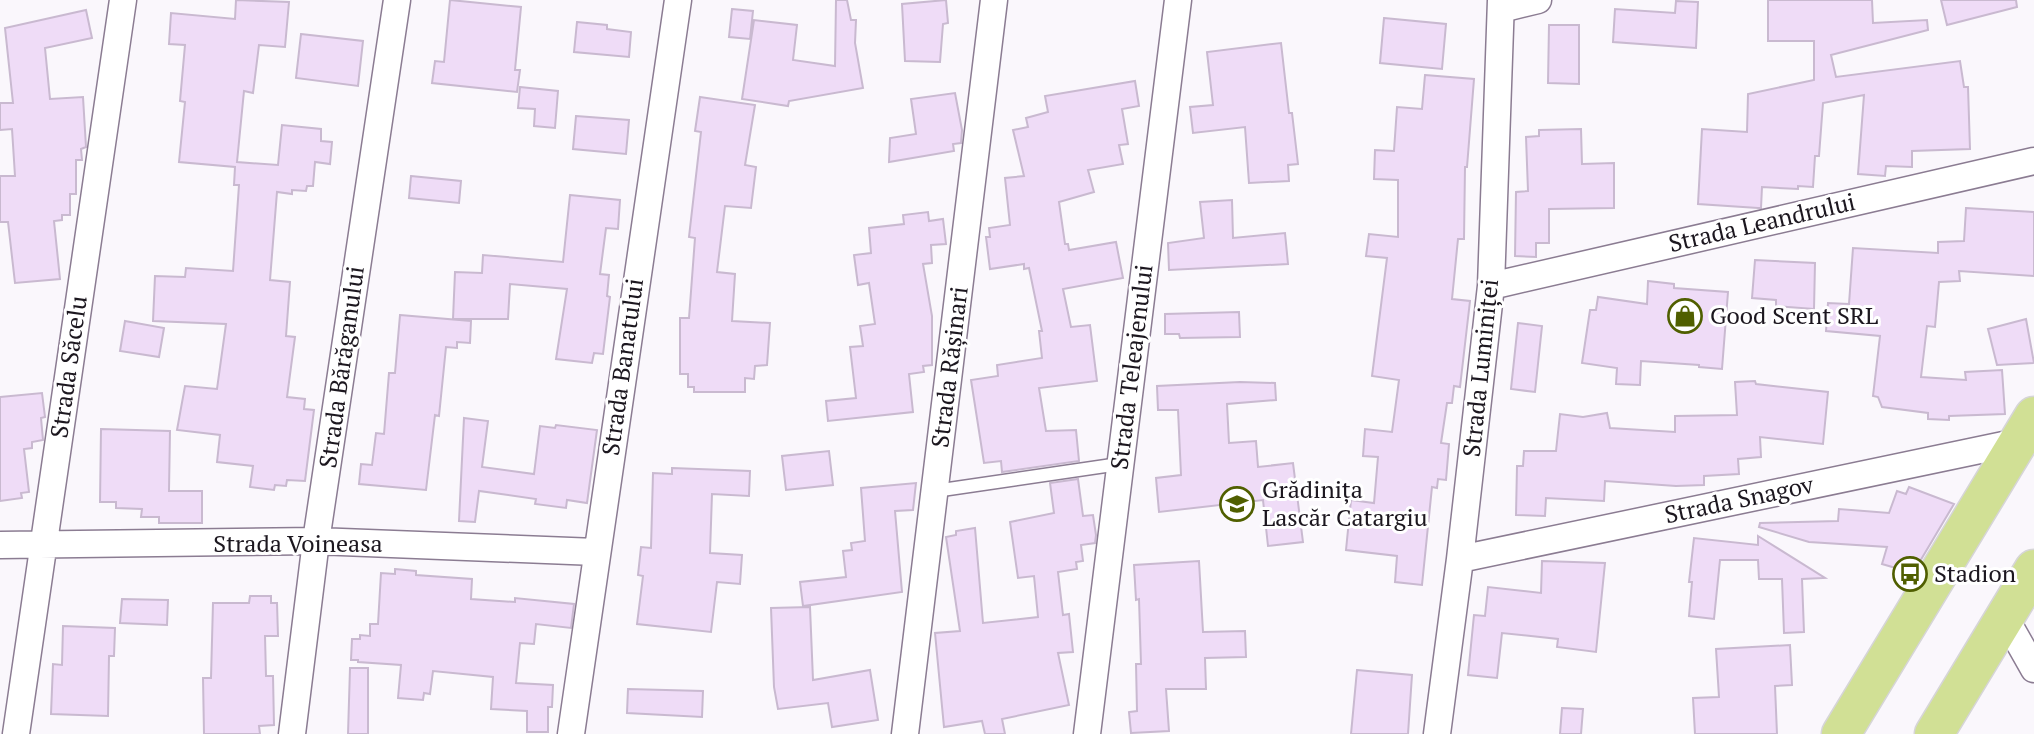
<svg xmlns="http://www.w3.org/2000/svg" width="2034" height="734" font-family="'PT Serif',serif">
	<rect width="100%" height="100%" fill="#faf7fc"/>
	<path fill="#efdcf7" stroke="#c9b9d0" stroke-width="2" d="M236,0L289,2L285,47L259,45L253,93L244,91L237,162L278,165L282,125L321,129V141L332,142L330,164L315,162L313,186H307L306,191L292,190V194L277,192L270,280L290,282L286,336L295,337L287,397L305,399L304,409L314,410L305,481L287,480L286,486L275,485L274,490L250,487L253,466L217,462L220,435L177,430L185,386L217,389L226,324L153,321L155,276L185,277L186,268L233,271L239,185H234L235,167L179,162L185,102L180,101L185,45L169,44L171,13L235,19Z
		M450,0L521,7L515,70H520L517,92L432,83L435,61L444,62Z
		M836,0H847L851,20H856L855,43L863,88L789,101L788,106L742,99L754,20L797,25L793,60L835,66Z
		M946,0L948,23L943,24L940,62L905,61L902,4Z
		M1768,0H1872L1873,23L1927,20L1928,30L1831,55L1836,77L1960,61L1964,87H1968L1970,149L1912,151V167L1886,166L1885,176L1858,174L1864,95L1823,103L1819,156H1815L1813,187L1798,186V189L1762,187L1761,208H1758L1698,204L1702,129L1747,132L1748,94L1814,80V41H1768Z
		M1941,0H2016L2017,7L1947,25Z
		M1676,1L1698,2L1696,48L1613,42L1615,9L1675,13Z
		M732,9L753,11L750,39L729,37Z
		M86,10L92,38L45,48L50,99L83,97L86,147L81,149L82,160H76V194H70V215H62V220L54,221L60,279L15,283L8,222H0V176H15L12,129L0,130V103H13L5,28Z
		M1384,18L1446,24L1442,69L1380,63Z
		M577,22L607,25V29L631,32L629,57L574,52Z
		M1549,25H1579V84L1548,83Z
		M301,34L363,41L358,86L296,78Z
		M1281,43L1289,113H1292L1298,164L1288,165L1289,181L1249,183L1245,127L1193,133L1190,107L1213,105L1207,52Z
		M1425,75L1474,79L1467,167H1465L1464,239H1458L1452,299L1470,301L1460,387L1454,386L1452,403H1447L1441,443L1449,444L1446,480L1438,479L1437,488L1432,487L1422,585L1395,582L1397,556L1346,550L1351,500L1374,503L1378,457L1363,456L1365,429L1392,432L1399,380L1372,376L1387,258L1366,256L1369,234L1398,237V180L1374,179L1375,150L1394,151L1397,107L1422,109Z
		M1135,81L1139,106L1122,109L1128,144L1119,145L1123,164L1088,170L1094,192L1059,202L1065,244H1068L1069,250L1116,242L1123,278L1063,289L1071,327L1090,325L1097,381L1039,388L1046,431L1076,430L1079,461L1002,472L1001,461L984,463L971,380L998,376L997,365L1042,358L1039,331H1042L1029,268L1024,269V264L990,269L986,237H990L989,228L1010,225L1005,178L1024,176L1013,130L1028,127L1026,118L1048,112L1045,96Z
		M520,87L558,91L555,128L534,126L535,109L518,108Z
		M955,93L962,130L961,143L953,144L954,151L889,162L890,138L916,134L911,99Z
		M700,97L755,105L745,165L756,167L751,208L725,206L717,272L735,274L732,321L770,323L767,365L755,366L754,379L745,378V392H694V387H688V374H680V318H689L695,238L689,237L701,132L695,131Z
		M576,116L629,120L626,154L573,149Z
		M1581,129L1582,164L1614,163V208L1549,209V243H1536V257L1515,256L1516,192L1528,191L1526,137L1539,136V130Z
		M411,176L461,181L459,203L409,198Z
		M570,195L620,200L618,229L606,228L600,274L609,275L607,296L610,297L603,354L594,353L592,363L556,359L567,289L510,284L508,319H453L455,272L482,273L483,255L563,262Z
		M1232,200L1233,238L1285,233L1288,264L1169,270L1168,243L1204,238L1200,202Z
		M1966,208L2034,212V276L1959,271L1960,281L1939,282L1935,327L1927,326L1921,377L1966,380L1965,372L2002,370L2005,414L1949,416V420L1928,419V413L1882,407L1878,397L1873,396L1880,336L1826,331L1828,303L1849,304L1853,248L1938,253V242L1964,241Z
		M928,212L929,221L943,219L946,244L931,245L932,263L923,264L932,316V365L923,366L924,372L909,374L913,412L828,421L826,401L856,398L850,347L863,346L860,326L875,324L869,283L858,285L854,255L871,253L869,228L904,224L903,215Z
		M1755,260L1815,263L1814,309L1776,306V300L1752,298Z
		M1648,281L1674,284V288L1728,292L1722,369L1699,367V365L1641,361L1640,385L1616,384L1617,368L1582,363L1590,310H1596L1598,297L1647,304Z
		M1239,312L1240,337L1180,338L1179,334H1165V314Z
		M400,315L471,321L470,343L457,342V348L446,347L439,416L435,415L426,490L359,484L361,464L372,465L376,433L384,434L389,373H395Z
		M2026,319L2034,363L1997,365L1988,329Z
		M125,321L164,328L159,357L120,351Z
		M1518,323L1542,326L1535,392L1511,389Z
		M1755,381L1756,384L1828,392L1823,444L1760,437L1761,457L1738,459L1739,474L1704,476V485L1676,486L1605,481L1604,501L1546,498L1545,516L1516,515L1517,466H1523L1524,451H1556L1560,414L1583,417L1607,413L1610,428L1675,432V416L1737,415L1735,382Z
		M1240,382L1275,383L1276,400L1227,404L1229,443L1256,441L1258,467L1293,463L1303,542L1268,546L1263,500L1159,512L1156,478L1181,475L1178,410H1158L1157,386Z
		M42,393L45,417L41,418L43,440L32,442V448L24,449L29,492L21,493L22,498L0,501V397Z
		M464,418L488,421L482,467L534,474L540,426L555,428L556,425L597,430L587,503L567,500L566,508L535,504L536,499L479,491L475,522L459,521Z
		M101,429L170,431L169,491H202V523H159V517H141L142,509L116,508V502H100Z
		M829,451L833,485L786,490L782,456Z
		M672,468L750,471L749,496L712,494L710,553L742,555L740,584L717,582L711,632L637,624L643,576L638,575L641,547L651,548L653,473L672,474Z
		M1078,479L1083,516L1093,515L1096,535L1095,543L1081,545L1083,561L1076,562L1077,569L1058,572L1063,615L1069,614L1073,652L1058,653L1069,705L1002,719L1005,734H985L982,721L944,727L935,633L960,631L946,537L956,535V531L975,528L983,623L1038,617L1034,576L1018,578L1010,522L1054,513L1050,483Z
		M916,483L913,510L895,511L902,592L803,606L800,582L846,577L843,551L852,550L851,543L865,541L861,488Z
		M1909,487L1954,504L1913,573L1882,564L1887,547L1809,542L1759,527L1760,523L1838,521L1839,509L1889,513L1897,491L1906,494Z
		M1758,536L1825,578L1802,579L1804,632L1784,633L1782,579H1759L1758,560H1720L1714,619L1689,616L1692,582H1689L1694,538L1758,545Z
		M1199,561L1203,632L1245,631L1246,657L1205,658L1206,689H1166L1169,731L1131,733L1129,712L1137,711L1136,664H1141L1139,599L1136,600L1134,565Z
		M1542,561L1605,563L1596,652L1557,647L1558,639L1502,633L1497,678L1468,675L1474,615L1485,616L1488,587L1541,593Z
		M395,569L416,571V575L472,579L471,599L515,602V598L574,604L571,628L536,624L534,644L520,643L516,683L553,685L552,707H548V732H527V711L491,709L493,677L433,671L430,694L424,693L423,700L398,698L401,665L358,662V660H351L352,639H360V635L370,636V624H378L381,573L395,574Z
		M250,596H271V603H277L278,636H265L266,676H273L274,725L259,726L260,734H204L203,678H211L213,603H249Z
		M122,599L168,600L167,625L120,623Z
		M810,607L813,680L870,670L878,720L832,727L828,703L778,709L774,687L771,608Z
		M63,626L115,628L114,656H109L108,716L51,714L53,664L62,665Z
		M1790,645L1792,685L1775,686L1777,734H1695L1693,698L1719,697L1716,649Z
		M350,668H368V734H348Z
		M1357,670L1412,675L1408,734H1351Z
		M628,689L703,691L702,717L627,713Z
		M1562,708L1583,709L1581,734H1560Z"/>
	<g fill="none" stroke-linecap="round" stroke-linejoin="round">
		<g stroke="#8b7c92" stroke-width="15">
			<path id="lane" d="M935,491L1119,464"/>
		</g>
		<g stroke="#8b7c92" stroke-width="29">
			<path id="street" d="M1501,9L1538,0
				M1491,286L2034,161
				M0,545L316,541L596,552
				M1460,559L2018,442
				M2004,616L2034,669
				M16,734L123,0
				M292,734L316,541L397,0
				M571,734L678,0
				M905,734L994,0
				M1087,734L1178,0
				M1437,734L1460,559L1491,286L1501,0"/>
		</g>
		<g stroke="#d6d5d7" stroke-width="41">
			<path id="primary" d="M1841,734L2034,416
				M1934,734L2034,569"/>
		</g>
		<use href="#lane" stroke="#fff" stroke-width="12"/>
		<use href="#street" stroke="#fff" stroke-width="26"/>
		<use href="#primary" stroke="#d1e095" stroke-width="38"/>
	</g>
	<defs>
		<g id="shop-ring" transform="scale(1.75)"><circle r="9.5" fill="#fff" stroke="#505f00" stroke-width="1.5"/><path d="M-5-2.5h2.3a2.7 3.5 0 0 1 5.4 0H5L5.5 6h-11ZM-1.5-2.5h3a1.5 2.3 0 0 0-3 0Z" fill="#505f00"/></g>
		<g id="school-ring" transform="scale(1.75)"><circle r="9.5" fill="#fff" stroke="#505f00" stroke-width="1.5"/><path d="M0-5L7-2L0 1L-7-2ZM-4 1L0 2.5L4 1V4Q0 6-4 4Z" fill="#505f00"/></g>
		<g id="bus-ring" transform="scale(1.75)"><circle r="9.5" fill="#fff" stroke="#505f00" stroke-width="1.5"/><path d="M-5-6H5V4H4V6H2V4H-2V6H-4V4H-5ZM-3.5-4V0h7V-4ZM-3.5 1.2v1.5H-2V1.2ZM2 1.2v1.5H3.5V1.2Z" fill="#505f00"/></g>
	</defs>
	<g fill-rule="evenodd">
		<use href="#shop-ring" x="1685" y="316"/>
		<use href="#school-ring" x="1237" y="504"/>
		<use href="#bus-ring" x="1910" y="574"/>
	</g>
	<g text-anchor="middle" stroke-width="6" stroke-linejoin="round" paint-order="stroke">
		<g font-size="24" fill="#1c171f" stroke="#fff">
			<text transform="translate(1762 223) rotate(-13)" y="8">Strada Leandrului</text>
			<text transform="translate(69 367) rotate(-82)" y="8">Strada Săcelu</text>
			<text transform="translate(342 367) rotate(-82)" y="8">Strada Bărăganului</text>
			<text transform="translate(623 367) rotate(-82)" y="8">Strada Banatului</text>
			<text transform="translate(950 367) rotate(-83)" y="8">Strada Rășinari</text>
			<text transform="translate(1132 367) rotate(-83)" y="8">Strada Teleajenului</text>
			<text transform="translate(1481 368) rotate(-84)" y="8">Strada Luminiței</text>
			<text transform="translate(1739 500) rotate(-12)" y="8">Strada Snagov</text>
			<text x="298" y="552">Strada Voineasa</text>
		</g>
		<g font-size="24" fill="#1c171f" stroke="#fff" text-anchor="start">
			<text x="1710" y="324">Good Scent SRL</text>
			<text x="1262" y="498">Grădinița<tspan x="1262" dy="28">Lascăr Catargiu</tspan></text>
			<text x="1934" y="582">Stadion</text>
		</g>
	</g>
</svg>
